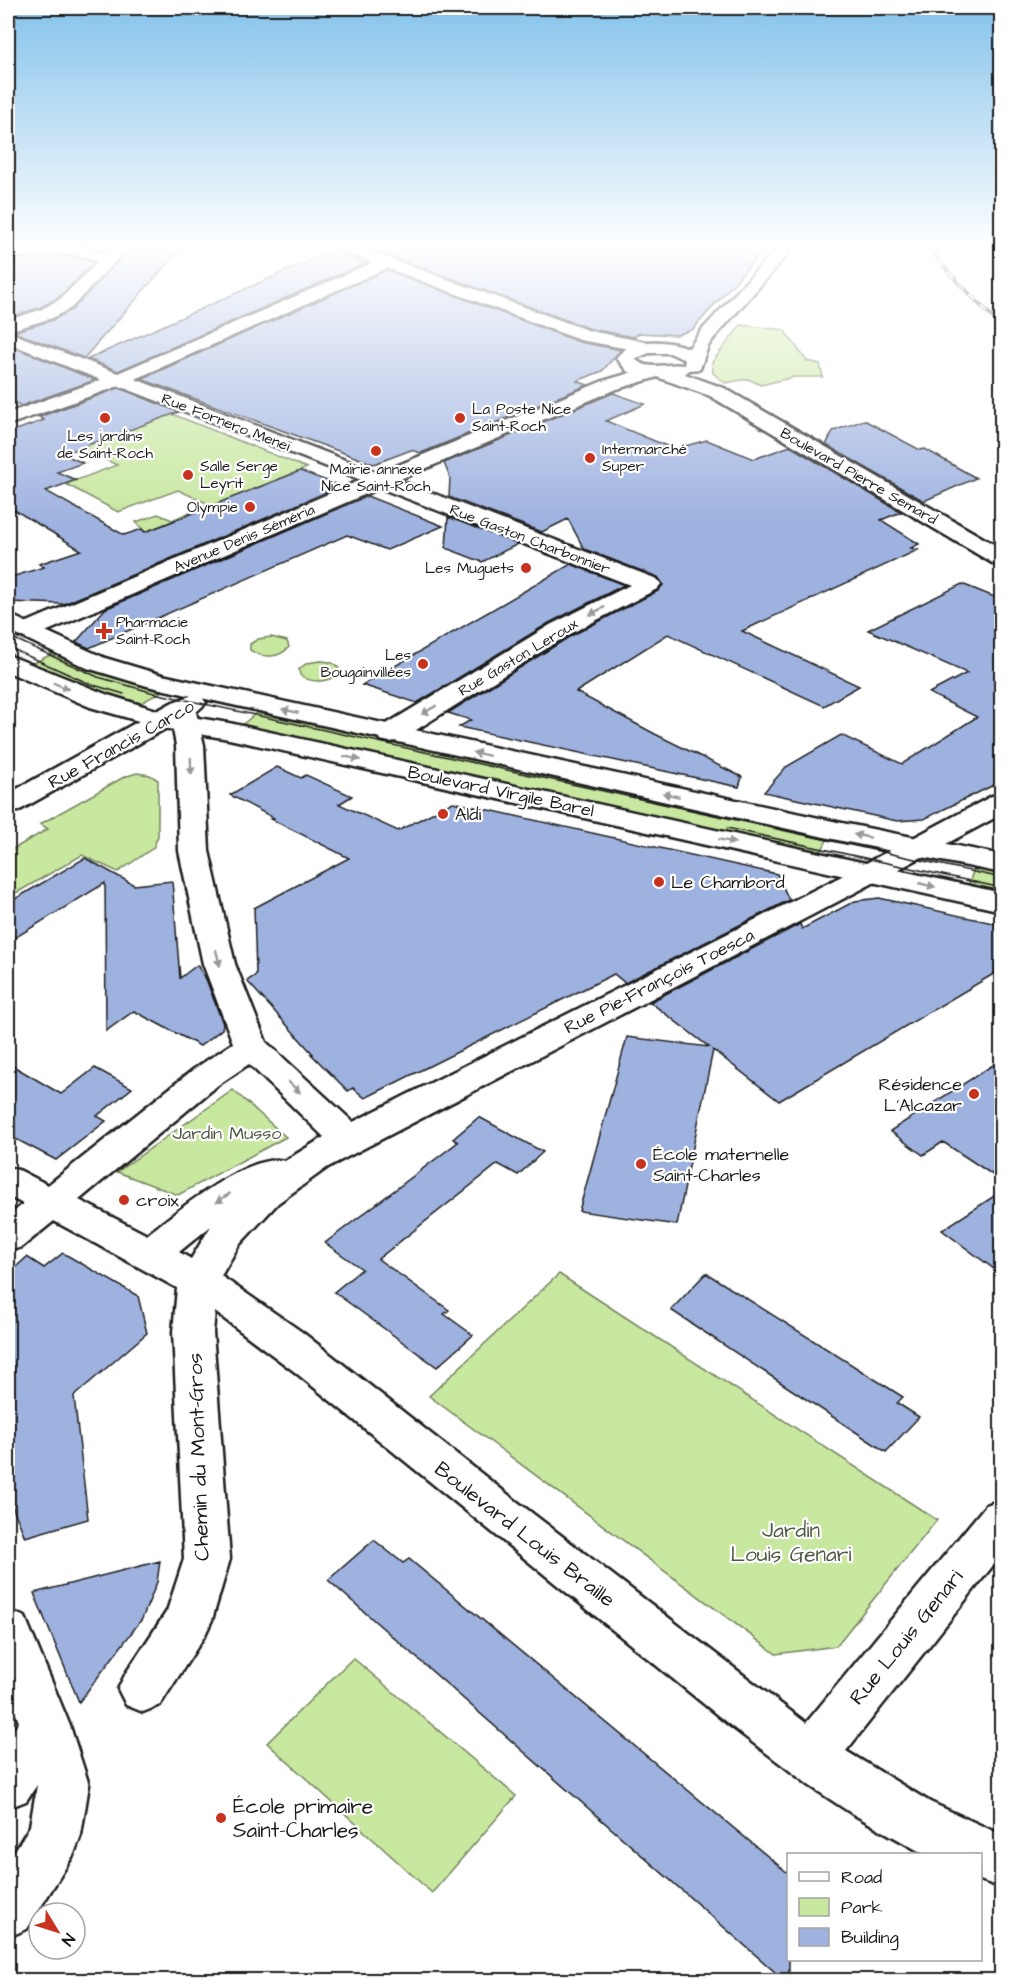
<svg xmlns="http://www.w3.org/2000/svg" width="1009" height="1988" font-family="'Architects Daughter',sans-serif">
	<rect width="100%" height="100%" fill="#fff"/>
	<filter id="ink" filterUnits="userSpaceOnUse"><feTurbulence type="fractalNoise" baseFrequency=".0167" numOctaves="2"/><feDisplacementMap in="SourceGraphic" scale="12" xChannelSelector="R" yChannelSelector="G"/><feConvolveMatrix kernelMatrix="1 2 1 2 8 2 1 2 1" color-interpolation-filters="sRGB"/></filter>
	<g filter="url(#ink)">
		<path fill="#c8e79f" stroke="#72825e" stroke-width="1.5" d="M741,325L784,330L807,361L820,364L823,377H794L761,385L748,379L725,383L713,373L712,362Z
			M172,414L307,468L145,532L136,522L158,514L172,520L209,504L178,490L118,512L66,484L117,465L78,447Z
			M271,637L287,641L289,647C280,658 262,659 250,650V644L258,639Z
			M54,653L109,676L161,692L141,703L93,689L31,664Z
			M320,661C328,661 338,662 340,672C330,683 312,684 300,675L299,669L307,663Z
			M256,713L829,836L821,852L242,725Z
			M137,773L150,775L158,780V836L153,848L118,872L82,855L18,892L8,894V852L48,829L40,824L124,777Z
			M975,866L1001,872V893L968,886Z
			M233,1090L286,1137L178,1195L117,1172Z
			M559,1274L937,1520L836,1646L776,1654L429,1396Z
			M353,1658L516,1796L432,1893L267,1743Z"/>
		<path fill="#9eb2e0" stroke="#1c1c1c" stroke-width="1.5" d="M131,247H182L84,358L14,332L53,320L72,310Z
			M398,247H766L693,329L677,335L639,333L634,337L591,329L378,252Z
			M331,251L366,263L118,371L88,359Z
			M42,256L75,257L94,263L58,298L39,308L8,318V260Z
			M387,270L579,342L621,350L602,371L577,381L588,385L421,453L411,450L374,464L141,379Z
			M8,345L95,380L21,406L8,397Z
			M119,388L179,412L63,454L83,463L57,472L76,480L46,491L124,535L142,529L145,532L300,471L341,486L64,604L8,602V578L44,567L39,564L81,550L8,506V433L44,420L39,417Z
			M613,393L645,404L606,421L674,449L707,440L754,459L790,446L901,512L881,520L919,544L911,548L918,550L742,631L859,686L824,706L668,634L576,692L655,734L742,777L739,787L459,727L471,720L448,713L569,637L658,591L663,585L658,577L584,549L568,519L542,532L449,497L450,478L444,463Z
			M864,420L920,450L925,449L976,478L924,501L826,445L833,431Z
			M367,496L443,526L387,550L347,535L89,648L76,642L105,609Z
			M448,517L518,544L482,562L446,548Z
			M571,564L624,585L549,623L417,703L362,685Z
			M962,584L1002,600V781L924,819L897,821L764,792L786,767L841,735L902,764L977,717L929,693L967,673L868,630Z
			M277,767L301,778L306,775L352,796L339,804L398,831L453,802L777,874L789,900L625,983L614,974L365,1098L353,1088L348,1091L311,1054H313L247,981L256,975L254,908L349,858L271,819L274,818L230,795Z
			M85,858L134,885L172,881L180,978L197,965L206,979L223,1024L222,1029L200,1046L134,1011L106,1031L105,883L8,942V903Z
			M879,898L1002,925V969L779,1101L713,1050L677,1225L579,1211L627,1037L709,1047L650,1002L800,924L802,929L855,901Z
			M1002,1059V1181L943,1142L923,1155L890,1131Z
			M8,1063L61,1094L95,1068L132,1088L97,1116L106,1121L56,1160L8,1135Z
			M479,1117L543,1152L518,1175L498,1164L378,1259L449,1310L444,1314L473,1335L437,1367L334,1292L362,1269L325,1243L458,1142L453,1139Z
			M1002,1191V1275L942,1230Z
			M63,1253L138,1296L147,1333L74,1396L88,1519L25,1537L8,1496V1274L27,1257L44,1268Z
			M706,1273L903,1397L897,1403L919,1417L886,1452L671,1310Z
			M374,1540L403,1563L409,1559L789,1874V1980H784L328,1580Z
			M160,1561L157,1582L142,1619L79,1702L34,1593Z"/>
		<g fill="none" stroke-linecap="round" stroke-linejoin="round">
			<g stroke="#1c1c1c" stroke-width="5">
				<path id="street" d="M20,247H84L106,254L113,247H129L71,308L52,318L8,331V320L40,310L59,300L98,262C68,248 38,254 8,258V248Z
					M337,247H358L590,331L651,343L657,344L660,348L657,352L651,353L580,340L387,268L135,379L379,473L603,381L654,366L661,368L663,372L661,376L617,389L398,480L657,579L661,584L657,589L568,635L400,740L390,742L380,740L377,734L380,728L550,625L630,585L380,488L36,636L27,638L18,636L15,631L18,626L361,480L119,386L8,425V413L101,380L8,343V332L118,373L372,263L339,250Z
					M193,695L202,697L206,703L196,712L204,745L209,851L235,964L266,1042L353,1122L838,878L992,796L1002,794V814L860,890L328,1167L278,1203L239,1245L221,1276L302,1332L511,1497L806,1723L986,1505L1002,1500V1554L846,1751L930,1802L1002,1835V1888L980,1880V1854H924L851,1813L810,1786L731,1726L295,1372L215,1312L213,1332L230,1559L212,1620L205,1635L160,1705L143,1712L126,1705L118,1689L126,1673L167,1611L184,1559L173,1332L177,1288L54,1221L22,1247L8,1251V1217L23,1204L8,1196V1167L21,1171L48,1185L194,1069L233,1043L203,964L179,851L176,745L172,725L18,811L8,813V794L173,702ZM249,1064L324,1137L285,1161C251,1151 174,1213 147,1235L79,1200L218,1085ZM211,1226L191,1259L179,1252Z
					M8,1610L25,1617L70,1726L89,1785L81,1835L74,1854L27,1929L8,1937V1862L30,1826L37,1785L26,1801L8,1808V1739L19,1722L8,1693Z"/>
			</g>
			<g stroke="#1c1c1c" stroke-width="5">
				<path id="secondary" d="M778,247H794L714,338L708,346L700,369L689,370L685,374L724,388L1002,549V566L994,564L710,396L657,377L628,372L616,358C632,336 667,340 689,348L702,330ZM649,353H670L685,360L684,365C667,362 649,372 635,359Z
					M8,614L105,658L162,675L842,823L1002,855V873L842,841L147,686L87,668L8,630Z
					M8,655L108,695L166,713L229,723L1002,893V911L229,739L163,728L90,707L8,672Z"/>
			</g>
			<use href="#street" fill="#fff" fill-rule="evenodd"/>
			<use href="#secondary" fill="#fff" fill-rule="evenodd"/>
			<path stroke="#1c1c1c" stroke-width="1.5" d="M8,636L98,677L154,693L1002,878
				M8,647L90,684L124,694
				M727,828L1002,888"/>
			<g stroke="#1c1c1c" stroke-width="4">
				<path id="rail" d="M928,247L951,275L1002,327"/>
			</g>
			<use href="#rail" stroke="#fff" stroke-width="2" stroke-dasharray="8" stroke-linecap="butt"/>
		</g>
		<defs><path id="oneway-solid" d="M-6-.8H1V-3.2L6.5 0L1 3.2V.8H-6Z" transform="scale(1.5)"/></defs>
		<g fill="#999">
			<use href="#oneway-solid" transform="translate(597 611) rotate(153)"/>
			<use href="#oneway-solid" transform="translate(61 686) rotate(23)"/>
			<use href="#oneway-solid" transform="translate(429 710) rotate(149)"/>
			<use href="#oneway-solid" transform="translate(290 711) rotate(-167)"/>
			<use href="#oneway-solid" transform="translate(481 754) rotate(-168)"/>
			<use href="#oneway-solid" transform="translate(352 758) rotate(13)"/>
			<use href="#oneway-solid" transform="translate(191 766) rotate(88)"/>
			<use href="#oneway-solid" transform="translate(671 795) rotate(-168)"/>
			<use href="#oneway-solid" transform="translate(862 836) rotate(-169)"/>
			<use href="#oneway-solid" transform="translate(727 841) rotate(12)"/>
			<use href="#oneway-solid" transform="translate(927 885) rotate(13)"/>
			<use href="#oneway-solid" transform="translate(218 958) rotate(76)"/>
			<use href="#oneway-solid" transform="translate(294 1087) rotate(43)"/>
			<use href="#oneway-solid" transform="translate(223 1198) rotate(147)"/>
		</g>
	</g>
	<linearGradient id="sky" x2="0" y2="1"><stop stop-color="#84c2eb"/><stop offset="0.47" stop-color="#fff"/><stop offset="1" stop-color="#fff" stop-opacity="0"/></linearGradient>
	<rect width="1009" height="525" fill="url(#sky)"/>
	<g fill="#c8321e" stroke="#fff" stroke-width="2">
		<circle cx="105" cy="418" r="6"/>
		<circle cx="460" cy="418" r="6"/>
		<circle cx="376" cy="451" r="6"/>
		<circle cx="590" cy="458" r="6"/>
		<circle cx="188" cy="475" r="6"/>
		<circle cx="250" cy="507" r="6"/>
		<circle cx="526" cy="568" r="6"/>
		<path d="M101 622h6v6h6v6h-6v6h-6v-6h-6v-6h6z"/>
		<circle cx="423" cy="664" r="6"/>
		<circle cx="443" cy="814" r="6"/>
		<circle cx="659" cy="882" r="6"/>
		<circle cx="974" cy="1094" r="6"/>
		<circle cx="641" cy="1164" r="6"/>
		<circle cx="124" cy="1200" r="6"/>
		<circle cx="221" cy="1818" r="6"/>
	</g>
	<g text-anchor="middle" stroke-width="4.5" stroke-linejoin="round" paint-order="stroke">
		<g font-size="15" fill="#1c1c1c" stroke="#fff" text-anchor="start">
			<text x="472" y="414">La Poste Nice<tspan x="472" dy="17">Saint-Roch</tspan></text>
			<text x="105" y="441" text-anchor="middle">Les jardins<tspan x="105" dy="17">de Saint-Roch</tspan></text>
			<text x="602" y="454">Intermarché<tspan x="602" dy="17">Super</tspan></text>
			<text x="200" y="471">Salle Serge<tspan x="200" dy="17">Leyrit</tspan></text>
			<text x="376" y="474" text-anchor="middle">Mairie annexe<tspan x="376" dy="17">Nice Saint-Roch</tspan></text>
			<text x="238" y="512" text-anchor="end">Olympie</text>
			<text x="514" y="573" text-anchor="end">Les Muguets</text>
			<text x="116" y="627">Pharmacie<tspan x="116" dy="17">Saint-Roch</tspan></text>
			<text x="411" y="660" text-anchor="end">Les<tspan x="411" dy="17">Bougainvillées</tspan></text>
		</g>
		<g font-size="15" fill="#1c1c1c" stroke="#fff">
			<text transform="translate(226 422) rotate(21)" y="5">Rue Fornero Meneï</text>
			<text transform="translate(859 476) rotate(30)" y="5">Boulevard Pierre Semard</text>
			<text transform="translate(244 538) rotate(-23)" y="5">Avenue Denis Séméria</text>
			<text transform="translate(530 539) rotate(21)" y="5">Rue Gaston Charbonnier</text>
			<text transform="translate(518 657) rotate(-31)" y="5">Rue Gaston Leroux</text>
		</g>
		<g font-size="18" fill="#1c1c1c" stroke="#fff">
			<text transform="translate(121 744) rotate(-29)" y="6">Rue Francis Carco</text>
			<text transform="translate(501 791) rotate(12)" y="6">Boulevard Virgile Barel</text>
			<text transform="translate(659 981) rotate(-27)" y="6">Rue Pie-François Toesca</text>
		</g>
		<g font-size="18" fill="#1c1c1c" stroke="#fff" text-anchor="start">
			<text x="455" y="820">Aldi</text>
			<text x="671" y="888">Le Chambord</text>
			<text x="962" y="1090" text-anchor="end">Résidence<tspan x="962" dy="21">L'Alcazar</tspan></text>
			<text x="653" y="1160">École maternelle<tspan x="653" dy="21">Saint-Charles</tspan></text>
			<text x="136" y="1206">croix</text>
		</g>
		<g font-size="18" fill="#505943" stroke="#fff">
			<text x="227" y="1139">Jardin Musso</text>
		</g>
		<g font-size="21" fill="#1c1c1c" stroke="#fff">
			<text transform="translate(198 1457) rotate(-92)" y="7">Chemin du Mont-Gros</text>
			<text transform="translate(525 1534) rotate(38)" y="7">Boulevard Louis Braille</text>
			<text transform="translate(906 1637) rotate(-51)" y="7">Rue Louis Genari</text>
		</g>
		<g font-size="21" fill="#505943" stroke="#fff">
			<text x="791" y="1537">Jardin<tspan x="791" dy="24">Louis Genari</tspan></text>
		</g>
		<g font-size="21" fill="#1c1c1c" stroke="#fff" text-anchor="start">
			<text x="233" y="1813">École primaire<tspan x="233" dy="24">Saint-Charles</tspan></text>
		</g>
	</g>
	<rect width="1009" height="1988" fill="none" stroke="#fff" stroke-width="30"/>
	<rect x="15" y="15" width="979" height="1958" fill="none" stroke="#1c1c1c" stroke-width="2" filter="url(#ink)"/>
	<rect x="787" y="1853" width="195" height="108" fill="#ffffff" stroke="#a4a4a4" stroke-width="1.5"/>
	<rect x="799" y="1872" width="30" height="9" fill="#ffffff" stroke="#a4a4a4" stroke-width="1.5"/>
	<text x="841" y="1883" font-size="18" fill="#1c1c1c">Road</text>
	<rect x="799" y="1898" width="30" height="18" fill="#c8e79f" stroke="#a4a4a4" stroke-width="1.5"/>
	<text x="841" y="1913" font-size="18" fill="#1c1c1c">Park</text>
	<rect x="799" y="1928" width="30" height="18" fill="#9eb2e0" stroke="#a4a4a4" stroke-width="1.5"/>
	<text x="841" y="1943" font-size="18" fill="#1c1c1c">Building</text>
	<g transform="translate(57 1931) rotate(128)"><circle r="28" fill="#ffffff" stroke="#a4a4a4" stroke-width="1.5"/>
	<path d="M0-4.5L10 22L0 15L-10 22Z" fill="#c8321e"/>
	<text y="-9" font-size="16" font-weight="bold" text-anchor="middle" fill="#1c1c1c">N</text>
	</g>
</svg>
